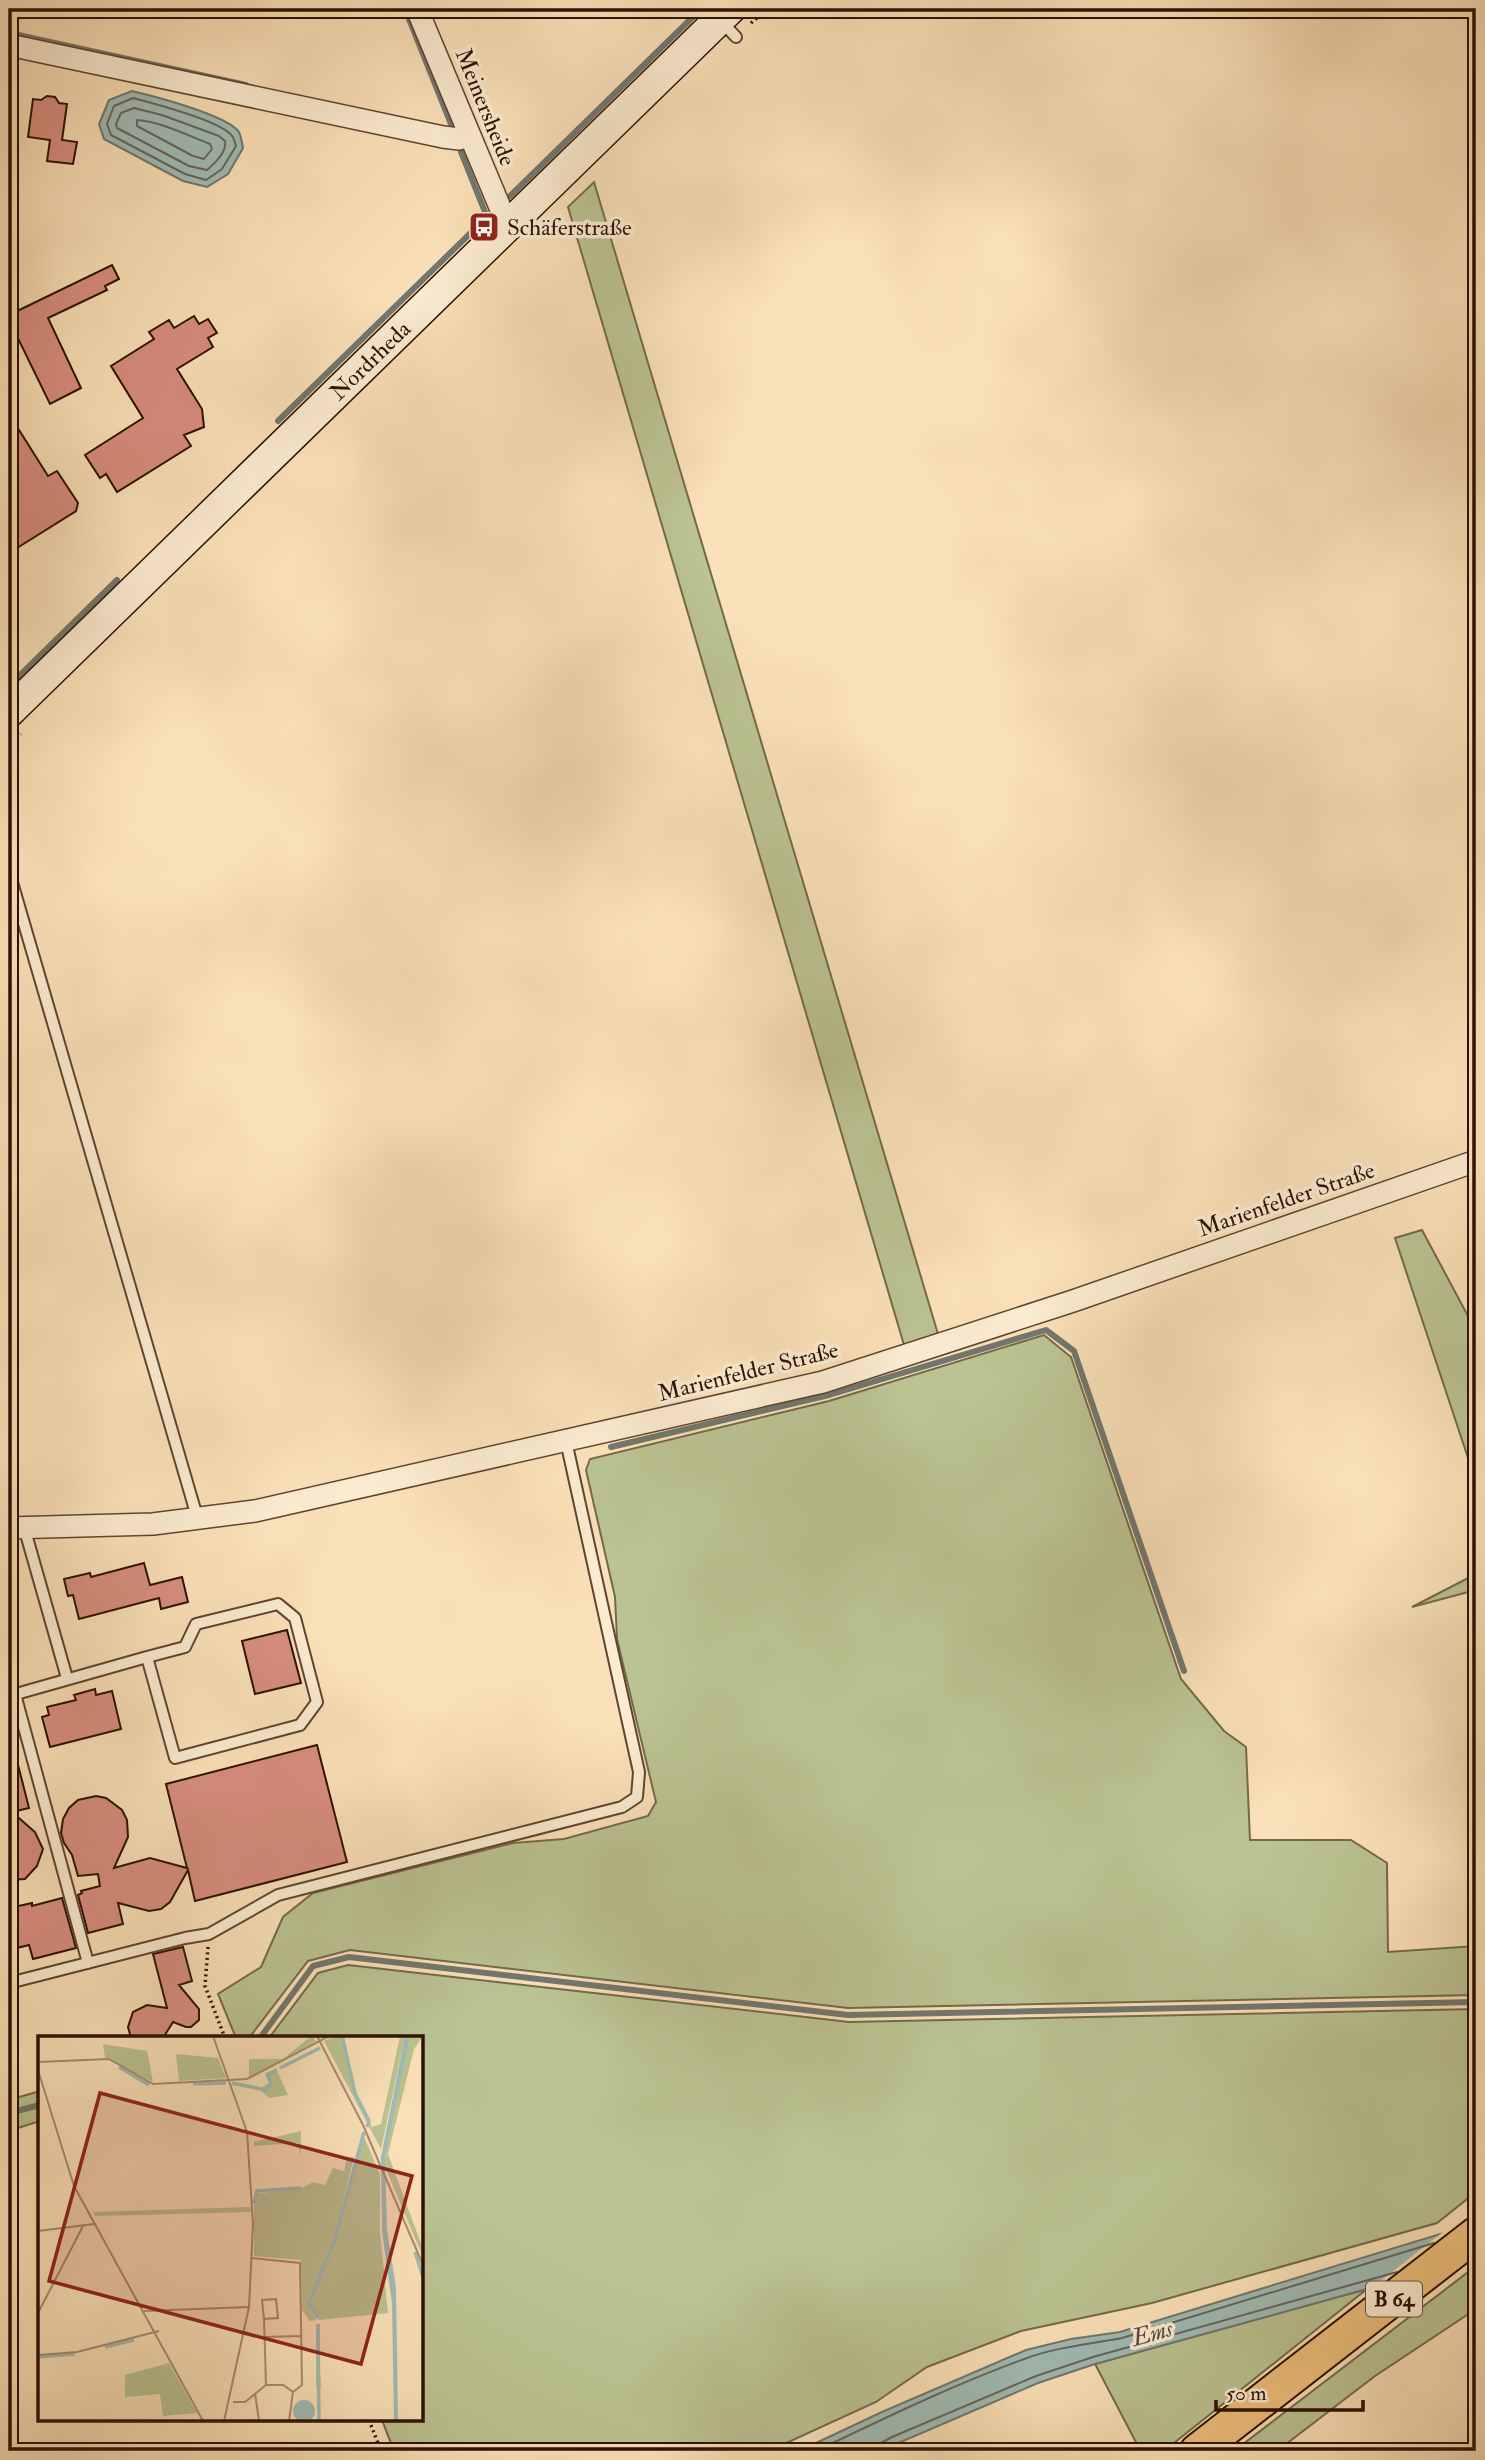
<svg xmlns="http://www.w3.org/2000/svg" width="1485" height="2460" font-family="'IM FELL Double Pica',serif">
	<rect width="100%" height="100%" fill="#fbe1b9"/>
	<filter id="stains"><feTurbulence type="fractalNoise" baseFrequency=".00286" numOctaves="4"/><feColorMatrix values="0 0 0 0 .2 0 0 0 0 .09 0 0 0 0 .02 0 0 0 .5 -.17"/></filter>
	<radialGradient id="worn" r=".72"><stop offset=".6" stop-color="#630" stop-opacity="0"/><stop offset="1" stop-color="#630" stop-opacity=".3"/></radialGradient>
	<path fill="#bbc392" stroke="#746a4a" stroke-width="2" d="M594,182L938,1334L904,1345L568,207Z
		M1422,1230L1476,1331V1482L1395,1238Z
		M1044,1335L1071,1357L1181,1679L1224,1731L1246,1747L1250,1840H1351L1387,1863L1388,1952L1476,1946V1995L848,2008L350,1950L308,1961L249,2038H236L218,1994L261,1967L283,1917L313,1893L513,1843L564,1839L648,1816L656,1802L617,1639L615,1597L586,1470L590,1459L829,1401Z
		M1476,1574V1590L1412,1607Z
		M348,1965L849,2022L1476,2009V2192L1437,2223L1152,2303L1021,2331L927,2367L876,2402L769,2451H394L382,2420H422V2038H269L318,1973Z
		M40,2091V2121L9,2131V2100Z
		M1476,2266V2309L1375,2376L1277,2451H1234Z
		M1367,2289L1164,2451H1147L1139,2448L1095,2364Z"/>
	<path fill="#a0bcb6" stroke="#72776e" stroke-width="2" d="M132,91C153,96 227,115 239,132C241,136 242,143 243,148L228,174L207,187L183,181L104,139L99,124L109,100Z
		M1476,2223V2254L1367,2289L1095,2364L1038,2383L880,2451H799L882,2412L1026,2350L1071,2339L1120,2332Z"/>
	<path fill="#fbe1b9" d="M1476,2219V2258L1364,2294L1448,2228Z"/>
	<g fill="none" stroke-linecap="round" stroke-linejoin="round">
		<path stroke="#66665c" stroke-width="2" d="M133,98C152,103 222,121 232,136C234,137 235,144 236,146L222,169L206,180L185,174L111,135L107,124L114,106Z
			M134,108L162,115L219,136L225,141C227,152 215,163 207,170L189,166L117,128L116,124L121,113Z
			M137,120C162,122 187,135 210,144L212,149L204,159L193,156L137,126Z
			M816,2451C885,2418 955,2384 1027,2358C1057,2347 1090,2344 1122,2338L1434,2243
			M879,2451L881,2443L892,2437L1036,2376L1093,2357L1397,2272"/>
		<path stroke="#72776e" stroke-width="6" d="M405,9L453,129
			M738,20L751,9
			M9,33L246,85
			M510,196L701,9
			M278,421L487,217L461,152
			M9,686L117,580
			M9,731L20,720
			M611,1447L829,1395L1046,1330L1074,1351L1184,1671
			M260,2038L313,1966L349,1957L848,2015L1476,2002
			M9,2113L40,2105"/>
	</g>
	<path fill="#d88e7f" stroke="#2c1003" stroke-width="2" d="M47,96L55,97L59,103L67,104L62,140L77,142L73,164L47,161L50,140L28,137L33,99L41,100Z
		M112,265L119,279L105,286L107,290L48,318L81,388L50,404L9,320V315Z
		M194,316L199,324L208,319L217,333L208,338L213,347L177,369L202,409L204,427L184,435L191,446L117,492L106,474L100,478L85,455L143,418L111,366L154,339L149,332L169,320L174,328Z
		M9,414L48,476L57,471L78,503L76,511L9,553Z
		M144,1563L150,1585L182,1577L188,1602L161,1609L159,1598L79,1619L73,1595L68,1596L64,1579L90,1573L91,1577Z
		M287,1630L301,1683L255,1694L242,1641Z
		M95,1689L96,1695L112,1691L121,1729L50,1747L42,1717L49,1715L47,1707L76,1700L74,1695Z
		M317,1745L347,1862L195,1901L188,1870L170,1902L161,1909L149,1911L118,1903L123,1924L88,1933L78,1895L82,1893L81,1891L100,1886L98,1874L78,1876L72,1855L64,1843L61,1833L63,1819L69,1808L78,1800L96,1796L106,1798L122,1810L127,1820L128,1837L114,1868L150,1858L187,1868L166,1784Z
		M14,1749L29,1808L12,1812L35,1832L43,1849L37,1866L25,1879L9,1880V1750Z
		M62,1898L76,1948L33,1959L29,1945L9,1950V1908L32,1903V1906Z
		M183,1947L192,1981L179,1985L199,2009V2020L191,2027H186L173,2022L163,2038H131L128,2027L133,2012L147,2005L167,2008L153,1954Z"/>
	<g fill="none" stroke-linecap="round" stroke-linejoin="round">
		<g stroke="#604430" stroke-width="14">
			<path id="lane" d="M721,21L736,37
				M9,872L198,1520
				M24,1527L67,1678
				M15,1694L88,1963
				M9,1696L147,1657L175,1758L300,1725L317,1702L295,1618L278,1604L196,1624L185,1647L147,1657
				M9,1983L185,1938L209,1934L278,1895L622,1807L637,1797L639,1772L566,1441"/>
		</g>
		<g stroke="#604430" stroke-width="24">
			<path id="street" d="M417,9L507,224
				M9,45L443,137L459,139L469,136
				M9,1528L153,1524L255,1511L823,1382L1073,1301L1476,1161"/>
		</g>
		<g stroke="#2c1003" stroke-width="33">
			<g id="secondary">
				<path id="s1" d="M9,712L730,9"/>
			</g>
		</g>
		<g stroke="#2c1003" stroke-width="37">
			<path id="primary" d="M1197,2451L1476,2234"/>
		</g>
		<path stroke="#2c1003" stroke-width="3.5" stroke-dasharray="2 3.5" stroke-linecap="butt" d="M751,23L768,9
			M9,746L21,734
			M208,1947L205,1986L225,2038
			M369,2420L381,2451"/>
		<use href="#lane" stroke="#fcecd2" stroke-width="10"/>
		<use href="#street" stroke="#fcecd2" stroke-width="21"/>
		<use href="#secondary" stroke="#fcecd2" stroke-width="30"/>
		<use href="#primary" stroke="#eec07c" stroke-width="33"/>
	</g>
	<defs>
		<g id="bus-square" transform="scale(1.575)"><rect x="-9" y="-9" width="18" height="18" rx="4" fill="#8f2418" stroke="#fcecd2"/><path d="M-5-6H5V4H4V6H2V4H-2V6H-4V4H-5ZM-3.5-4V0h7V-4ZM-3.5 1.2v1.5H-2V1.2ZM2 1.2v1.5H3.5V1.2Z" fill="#fff"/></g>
	</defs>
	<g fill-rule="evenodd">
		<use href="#bus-square" x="484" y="227"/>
	</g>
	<g text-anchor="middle" stroke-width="7" stroke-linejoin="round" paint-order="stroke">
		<rect fill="#fcecd2" stroke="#6a5241" stroke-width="2" x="1366" y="2281.5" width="56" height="35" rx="5"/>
		<g font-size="21" font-weight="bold" fill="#2c1003">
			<text x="1394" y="2306">B 64</text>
		</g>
		<g font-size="23" fill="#2c1003" stroke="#fcecd2">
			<text transform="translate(486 107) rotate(68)" y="8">Meinersheide</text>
			<text dy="8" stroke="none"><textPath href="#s1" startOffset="504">Nordrheda</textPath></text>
			<text transform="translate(1286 1199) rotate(-19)" y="8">Marienfelder Straße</text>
			<text transform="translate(748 1371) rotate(-14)" y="8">Marienfelder Straße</text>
		</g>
		<g font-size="23" fill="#2c1003" stroke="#fcecd2" text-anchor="start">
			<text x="507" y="235">Schäferstraße</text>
		</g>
		<g font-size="24" font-style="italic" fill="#554c42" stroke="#fcecd2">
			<text transform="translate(1152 2333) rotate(-16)" y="8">Ems</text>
		</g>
	</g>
	<g transform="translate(38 2036)">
		<rect width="385" height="385" fill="#fbe1b9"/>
		<path d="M273,0L278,5L211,42V23H245ZM297,0H306L319,59L334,91L343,88L362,0H367L343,113L286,5ZM372,0H385L376,13L350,118L385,213V221L347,131L348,98ZM65,8L109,15L115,46L67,22ZM138,18L180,22L188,42L141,45ZM238,33L250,59L231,62L221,53L231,47L227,38ZM263,95V120L260,107L216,110V106ZM325,99L342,138V195L350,277L281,284L272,267L297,206ZM309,121H316L295,206L271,267L278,284L272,285L264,274L263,224L216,220V158L264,152L275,146L287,149L295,132L306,135ZM212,171L213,176L57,180L55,176ZM278,287L283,351H278ZM131,327L159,377L125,380L122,358L87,361V339Z" fill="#bbc392"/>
		<path d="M367,0H372L347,120L349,194L358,252L360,385H356L354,267L344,195L343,121ZM255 375a11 11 0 1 1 22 0a11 11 0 1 1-22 0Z" fill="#a0bcb6"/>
		<path fill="none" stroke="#a0bcb6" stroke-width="3.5" d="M304,0L317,57L331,85L329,91M81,31L111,49M242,32L282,12M194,47L228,54L233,48L230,38L239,34M155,48L188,47M216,167L219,155L263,152M377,216L385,241M280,282L271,267L296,206L326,96M280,288L281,385M67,311L96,304M0,321L37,318"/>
		<path fill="none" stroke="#a88d70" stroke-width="2" d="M175,0L209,96L215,188L211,271L186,385M279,0L325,89L385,229M0,26L71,23L115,48L209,43L291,0M0,34L36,150L165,385M0,195L56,188M213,222L262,227L264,349L255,356M106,275L211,271M0,277L45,190M226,283L224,264L238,263L240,282L226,283L228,349M227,301L263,300M0,319L39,316L121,295M217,357L221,385M195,366H207L228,349H245L255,356L251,385"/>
		<path fill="#8f2418" fill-opacity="0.15" stroke="#8f2418" stroke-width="3.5" d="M62,57L374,140L323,328L11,245Z"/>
		<rect width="385" height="385" fill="none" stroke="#2c1003" stroke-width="3.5"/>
	</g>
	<rect width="1485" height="2460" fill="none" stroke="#fbe1b9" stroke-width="35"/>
	<rect x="10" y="10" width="1464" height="2439" fill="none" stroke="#2c1003" stroke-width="3.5"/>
	<rect x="18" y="18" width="1450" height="2425" fill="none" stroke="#2c1003" stroke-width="2"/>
	<path d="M1216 2400v10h147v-10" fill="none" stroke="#2c1003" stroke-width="3.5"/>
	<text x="1226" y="2400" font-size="21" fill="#2c1003" stroke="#fcecd2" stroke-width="5" paint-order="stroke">50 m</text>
	<rect width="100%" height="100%" filter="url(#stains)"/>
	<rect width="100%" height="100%" fill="url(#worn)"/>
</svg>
